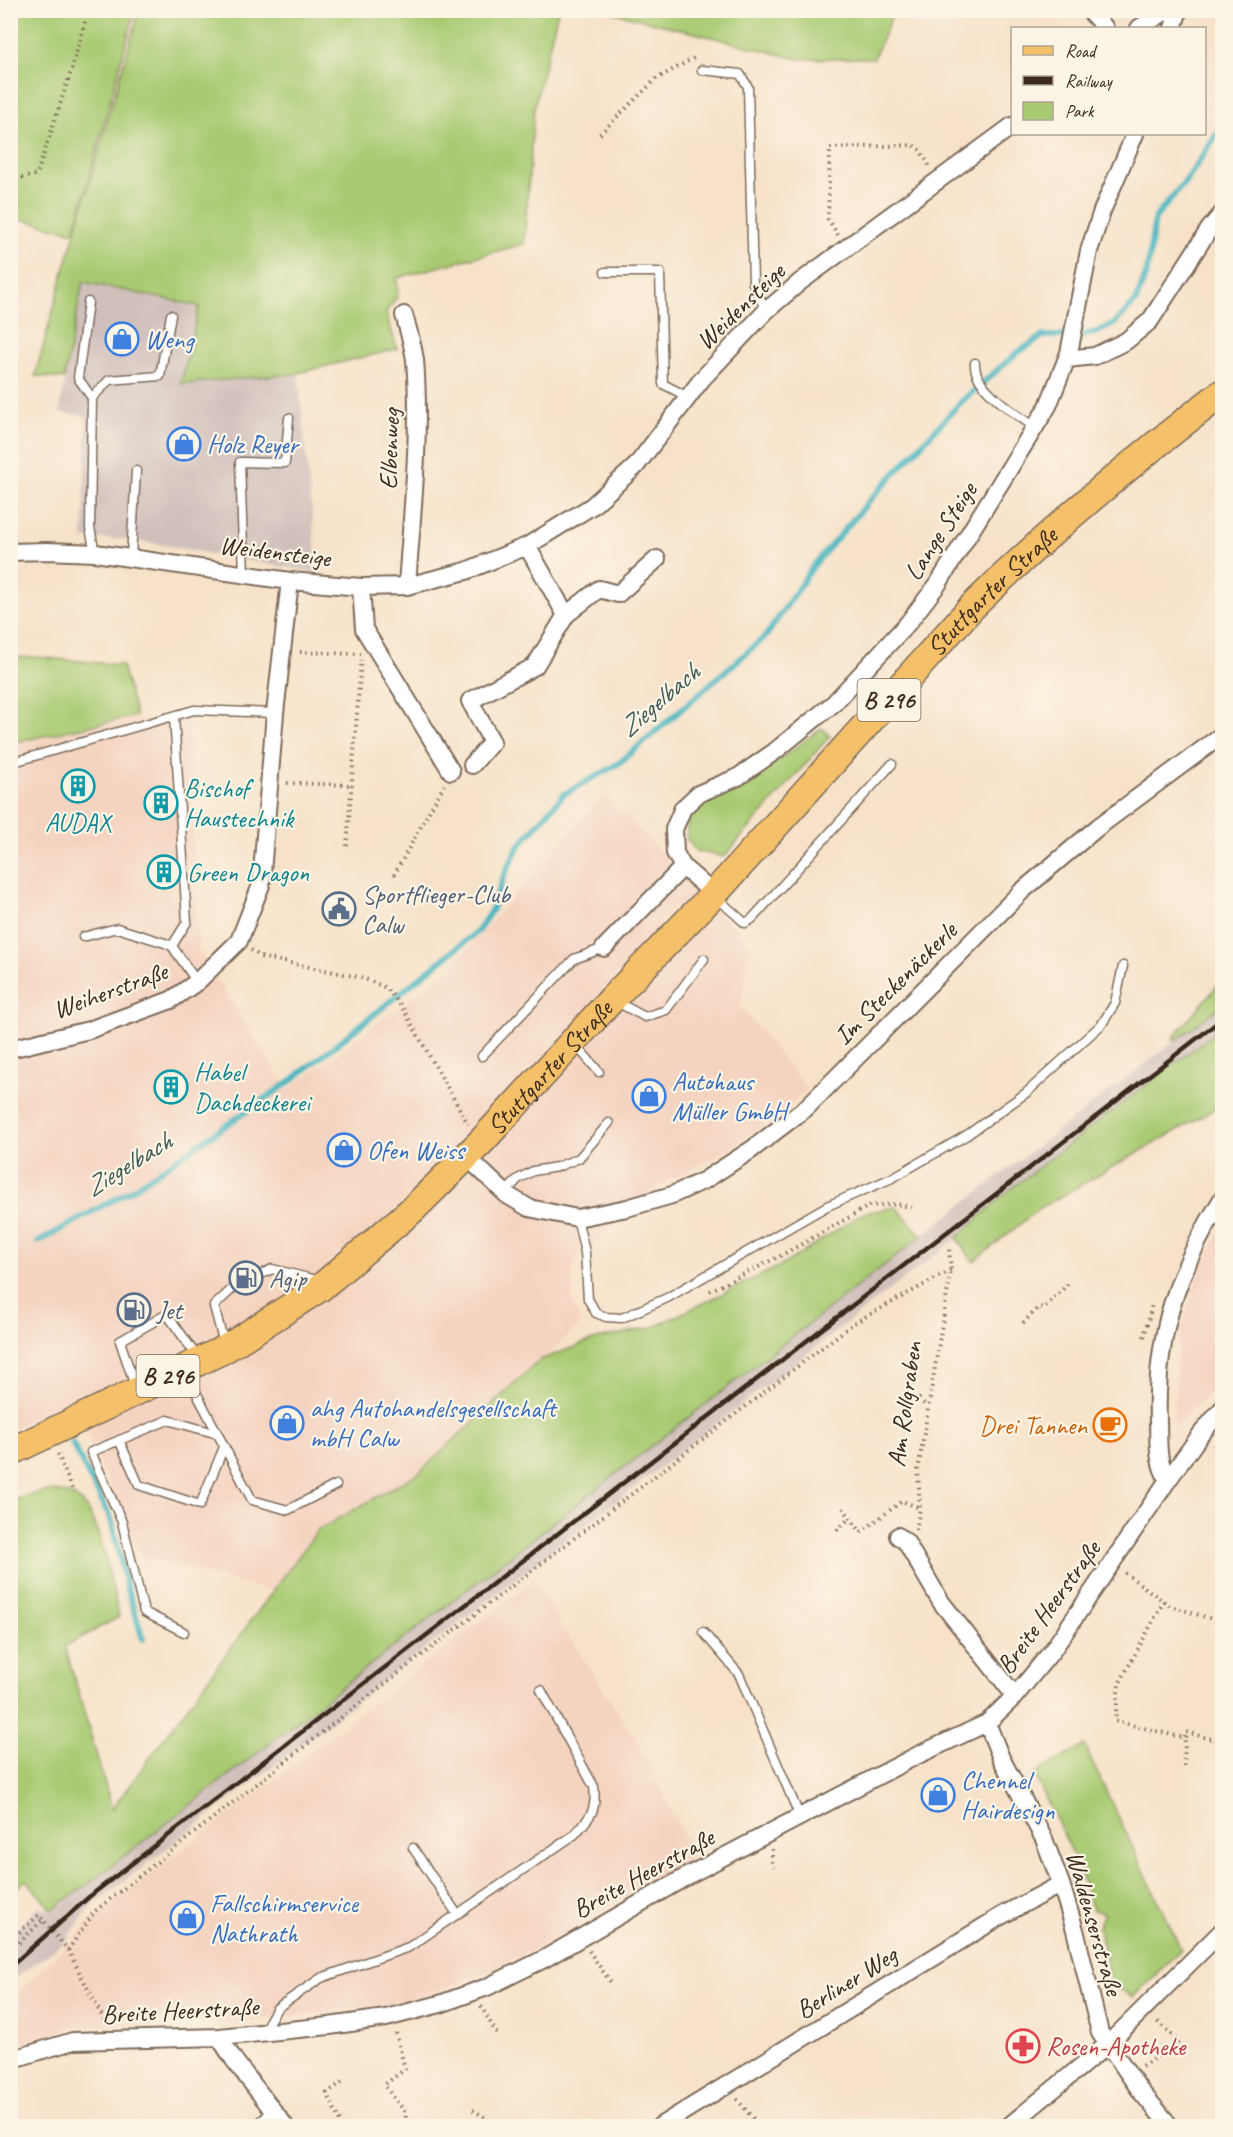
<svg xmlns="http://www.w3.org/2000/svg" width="1233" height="2137" font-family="Caveat,sans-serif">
	<rect width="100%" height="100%" fill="#fcf5e5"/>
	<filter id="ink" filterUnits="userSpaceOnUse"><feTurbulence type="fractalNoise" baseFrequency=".0167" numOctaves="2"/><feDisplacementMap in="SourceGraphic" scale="12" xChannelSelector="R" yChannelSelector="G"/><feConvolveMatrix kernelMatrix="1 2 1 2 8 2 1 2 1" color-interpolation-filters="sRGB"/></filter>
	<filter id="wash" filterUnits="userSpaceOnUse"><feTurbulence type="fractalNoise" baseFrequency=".008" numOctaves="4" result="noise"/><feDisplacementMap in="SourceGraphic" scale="24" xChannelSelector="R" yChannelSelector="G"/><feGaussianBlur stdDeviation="1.35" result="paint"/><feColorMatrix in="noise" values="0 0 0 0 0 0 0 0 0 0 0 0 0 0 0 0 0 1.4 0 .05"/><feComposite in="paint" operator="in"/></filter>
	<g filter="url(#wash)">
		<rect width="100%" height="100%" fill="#f7e2c9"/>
		<path fill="#f4d3c0" d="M134,718L187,723L199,950L288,1090L447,972L604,794L749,944L741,1008L808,1090L733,1147L653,1189L573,1263L572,1298L581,1324L419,1473L318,1530L273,1592L140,1555L72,1399L11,1429V745Z
			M1222,1228V1380L1175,1426L1174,1405L1179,1341L1195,1283Z
			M533,1581L636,1740L695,1857L541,1946L484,1974L436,1991L383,2005L325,2013L215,2024H133L70,2028L11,2046V1999L99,1914Z"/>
		<path fill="#d0c0bc" d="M83,283L197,307L181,384L298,375L318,573L129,539H83L87,416L59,413Z
			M1222,1005V1027L1008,1191L957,1238L88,1909L66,1941L11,1981L10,1936L38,1907L54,1911L1000,1175Z"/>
		<path fill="#a9ca72" stroke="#727a48" stroke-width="1.5" d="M11,10L135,11L74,232L11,217Z
			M139,11H558L534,108L524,244L397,278L398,296L386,312L397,349L294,374L181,384L199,306L83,282L64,379L35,376L62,278Z
			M608,11H894L874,58L798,59Z
			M36,657L122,665L136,716L11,743V658Z
			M822,728L830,736L724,857L696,851L687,839V818L699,805L762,772Z
			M1222,980V1005L1175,1041L1173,1038Z
			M1222,1027V1105L1040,1208L973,1262L957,1238L1008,1191Z
			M896,1207L922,1236L87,1885L52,1910L26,1880L11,1892V1501C26,1497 44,1489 61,1492C66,1493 74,1496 78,1499C101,1517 112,1588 119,1617L65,1646L112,1809L318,1530L419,1473L540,1360L593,1340L654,1327L786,1263L863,1213Z
			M1084,1745L1181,1949L1133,1997L1111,1984L1098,1927L1104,1913L1093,1910L1074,1856L1034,1774Z"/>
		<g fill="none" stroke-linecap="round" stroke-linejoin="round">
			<path stroke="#46b5c0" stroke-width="6" d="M38,1242L133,1189L292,1080L478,931L492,909L505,873L519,846L564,794L618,764L766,636L814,565L870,500L961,402L1017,353L1043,336H1081L1097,332L1114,324L1136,301L1147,271L1155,218L1188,178L1222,126
				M72,1443L111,1519L127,1588L143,1639"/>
		</g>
	</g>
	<g filter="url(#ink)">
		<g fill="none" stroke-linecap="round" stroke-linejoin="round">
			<g stroke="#7d6a5a" stroke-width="11">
				<path id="service" d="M702,70L740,74L748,87L753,283L766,311
					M605,272H660L663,384L688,397
					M88,302L78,378L92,398
					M975,363C973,388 1017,414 1035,428
					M95,553L90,528L92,398L109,380L160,376L171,315
					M131,557L136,471
					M244,574L240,462L285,463L289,418
					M10,763L194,710L275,713
					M716,897L745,923L752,919L892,764
					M83,937L117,928L165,943L172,946L197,982
					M172,946L187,922L174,716
					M615,1001L645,1017L666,1010L704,959
					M575,1044L599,1072
					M482,1056L574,959L604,948
					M505,1193L518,1179L533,1171L557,1167L579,1158L609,1123
					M577,1218L585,1252L588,1299L596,1313L606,1317L622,1318L667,1298L827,1206L892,1178L967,1135L1026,1093L1102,1024L1115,1003L1123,966
					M224,1344L214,1306L232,1289L272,1269L320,1281
					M185,1371L252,1500L288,1510L336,1485
					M136,1389L120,1341L167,1314L198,1358
					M119,1440L139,1485L200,1505L224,1447
					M184,1632L144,1612L122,1522L91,1452L168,1420L218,1434
					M703,1632L739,1674L800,1817
					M413,1848L457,1914
					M263,2032L277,2008L321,1978L409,1947L574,1835C590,1817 597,1812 594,1787L541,1690"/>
			</g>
			<g stroke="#7d6a5a" stroke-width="20">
				<path id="minor" d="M1089,10L1105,28
					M1139,28L1168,10
					M1173,28L1179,10
					M404,315C408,329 413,345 415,360C421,435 412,511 407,586
					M1067,359L1095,356L1126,341L1150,321L1210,228L1222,214
					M10,552L47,551L95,553L290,581L361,587L407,586L466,571L527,546L592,506L636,466L702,379L766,311L800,282L1012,126
					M361,587L364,629L451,771
					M566,615L599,589L618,594L657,559
					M472,765L492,742L470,701L535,666L566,615L527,546
					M714,894L683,867L675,853L674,829L683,808L698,794L738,777L774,752L834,703L908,623L938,584L1048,406L1069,353L1089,251L1102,211L1135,134
					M604,948L683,867
					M10,1049L89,1030L171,1000L197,982L239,941L261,885L275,713L290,581
					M467,1157L507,1195L529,1208L577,1218L627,1208L672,1195L705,1180L751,1150L806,1108L1022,891L1098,827L1222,735
					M1168,1480C1156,1459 1159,1445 1158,1421C1155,1335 1177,1271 1222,1199
					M898,1536L906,1542L941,1602L1015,1696
					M987,1723L1001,1758L1044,1839L1061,1884L1075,1930L1100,2033L1142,2093L1170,2126
					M219,2037L234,2060L285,2126
					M10,2060L73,2041L219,2037L329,2026L386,2018L440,2004L487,1987L544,1959L689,1875L916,1756L987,1723L1015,1696L1052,1651L1168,1480L1201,1434L1222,1409
					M262,2126L275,2114
					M660,2126L1001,1916L1061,1884
					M1009,2126L1107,2045L1222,1931"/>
			</g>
			<g stroke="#7d6a5a" stroke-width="30">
				<g id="primary">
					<path id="s1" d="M10,1452L225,1349L320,1288L412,1210L481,1142L612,999L714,894L971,608C1050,530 1134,460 1222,393"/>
				</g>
			</g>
			<path stroke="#7d6a5a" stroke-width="4" stroke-dasharray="1.5 4.5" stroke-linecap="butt" d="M600,134L656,79L694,58
				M10,181L37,174L73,65L88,10
				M838,235L828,219L830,148L913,145L920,150L930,167
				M300,652L361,654
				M287,783L352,785
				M347,846L361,660
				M394,875L444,785
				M251,950L261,957L363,978L386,988L402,1007L468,1124
				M710,1291L782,1255L869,1206L897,1204L915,1209
				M1023,1323L1039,1307L1044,1308L1071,1281
				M1144,1337L1152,1304
				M900,1396L909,1405L919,1399L927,1407
				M1214,1444L1222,1452
				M58,1454L72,1489
				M843,1508L861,1532L902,1501L920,1508
				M837,1530L850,1518
				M916,1530L920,1508L918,1470L951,1270L949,1249
				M1125,1573L1170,1606L1222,1622
				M1164,1601L1119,1684L1115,1721L1185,1738L1186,1732L1222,1742
				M1184,1766L1185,1738
				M772,1849V1863L774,1867
				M10,1940L39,1915L43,1920
				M68,1950L95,1911L352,1709L854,1323L951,1270
				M10,1951L43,1920L68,1950L106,2024
				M589,1951L611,1983
				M481,2006L497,2034
				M396,2033L405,2069L384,2085L406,2113L405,2126
				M1142,2066L1179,2042L1156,2020
				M342,2082L327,2093L342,2126
				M737,2099L759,2126
				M473,2110L499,2126"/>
			<use href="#service" stroke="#fff" stroke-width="8"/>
			<use href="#minor" stroke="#fff" stroke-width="16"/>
			<use href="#primary" stroke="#f4c16a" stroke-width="27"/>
			<path stroke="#3b2a1e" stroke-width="4.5" d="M10,1967L90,1896L1222,1019"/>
		</g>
	</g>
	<defs>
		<g id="shop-ring" transform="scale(1.725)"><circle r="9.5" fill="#fcf5e5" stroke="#3f7fe0" stroke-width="1.5"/><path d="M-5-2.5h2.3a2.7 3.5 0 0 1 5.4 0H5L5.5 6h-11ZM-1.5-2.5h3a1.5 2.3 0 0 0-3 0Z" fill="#3f7fe0"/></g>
		<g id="building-ring" transform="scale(1.725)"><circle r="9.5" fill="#fcf5e5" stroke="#0f9aa8" stroke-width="1.5"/><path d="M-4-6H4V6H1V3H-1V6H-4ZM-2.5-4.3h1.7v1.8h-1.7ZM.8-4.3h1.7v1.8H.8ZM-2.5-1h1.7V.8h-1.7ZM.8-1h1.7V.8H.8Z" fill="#0f9aa8"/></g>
		<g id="civic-ring" transform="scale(1.725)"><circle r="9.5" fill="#fcf5e5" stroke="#5c6f8a" stroke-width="1.5"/><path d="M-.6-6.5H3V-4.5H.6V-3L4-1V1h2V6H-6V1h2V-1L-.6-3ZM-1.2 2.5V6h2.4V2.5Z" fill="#5c6f8a"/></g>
		<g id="fuel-ring" transform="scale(1.725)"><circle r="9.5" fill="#fcf5e5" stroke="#5c6f8a" stroke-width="1.5"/><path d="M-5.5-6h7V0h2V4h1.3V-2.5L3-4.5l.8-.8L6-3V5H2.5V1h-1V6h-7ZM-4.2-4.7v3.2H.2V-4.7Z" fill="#5c6f8a"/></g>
		<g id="cafe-ring" transform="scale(1.725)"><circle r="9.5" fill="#fcf5e5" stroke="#e8710a" stroke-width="1.5"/><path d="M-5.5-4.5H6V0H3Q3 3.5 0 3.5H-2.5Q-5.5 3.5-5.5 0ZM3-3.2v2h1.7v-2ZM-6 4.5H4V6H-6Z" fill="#e8710a"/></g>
		<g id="pharmacy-ring" transform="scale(1.725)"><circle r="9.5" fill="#fcf5e5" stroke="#e0444e" stroke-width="1.5"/><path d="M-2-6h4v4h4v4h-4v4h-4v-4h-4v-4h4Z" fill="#e0444e"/></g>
	</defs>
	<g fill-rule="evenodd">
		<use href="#shop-ring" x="122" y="339"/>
		<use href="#shop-ring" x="184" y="444"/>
		<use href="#building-ring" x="78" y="786"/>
		<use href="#building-ring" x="161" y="803"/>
		<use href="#building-ring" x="164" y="872"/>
		<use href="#civic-ring" x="339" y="909"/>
		<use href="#building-ring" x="171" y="1087"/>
		<use href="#shop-ring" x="649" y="1096"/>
		<use href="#shop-ring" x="344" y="1150"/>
		<use href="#fuel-ring" x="246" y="1278"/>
		<use href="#fuel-ring" x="134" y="1310"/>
		<use href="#shop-ring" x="287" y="1423"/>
		<use href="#cafe-ring" x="1110" y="1425"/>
		<use href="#shop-ring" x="938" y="1795"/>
		<use href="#shop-ring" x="187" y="1918"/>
		<use href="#pharmacy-ring" x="1023" y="2046"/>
	</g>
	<g text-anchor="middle" stroke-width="4.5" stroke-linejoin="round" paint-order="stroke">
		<g fill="#fcf5e5" stroke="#75675a" stroke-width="1.5">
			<rect x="857.5" y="679" width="63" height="42" rx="4.5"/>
			<rect x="136.5" y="1355" width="63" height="42" rx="4.5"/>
		</g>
		<g font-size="24" font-weight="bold" fill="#3b2a1e">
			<text x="889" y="708">B 296</text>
			<text x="168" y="1384">B 296</text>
		</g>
		<g font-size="26" fill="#3b2a1e" stroke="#fcf5e5">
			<text transform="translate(740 306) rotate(-44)" y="9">Weidensteige</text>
			<text transform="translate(389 449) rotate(-88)" y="9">Elbenweg</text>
			<text transform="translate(940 531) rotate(-57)" y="9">Lange Steige</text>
			<text transform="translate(275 551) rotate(7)" y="9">Weidensteige</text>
			<text dy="9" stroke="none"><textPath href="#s1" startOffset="1320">Stuttgarter Straße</textPath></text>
			<text transform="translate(895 983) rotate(-45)" y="9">Im Steckenäckerle</text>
			<text transform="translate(110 990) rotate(-20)" y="9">Weiherstraße</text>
			<text dy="9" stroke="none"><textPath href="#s1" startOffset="670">Stuttgarter Straße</textPath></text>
			<text transform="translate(904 1404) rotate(-82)" y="9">Am Rollgraben</text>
			<text transform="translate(1048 1607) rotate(-54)" y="9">Breite Heerstraße</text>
			<text transform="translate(643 1873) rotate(-29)" y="9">Breite Heerstraße</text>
			<text transform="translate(1095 1923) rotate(74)" y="9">Waldenserstraße</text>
			<text transform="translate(846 1982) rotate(-32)" y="9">Berliner Weg</text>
			<text transform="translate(180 2010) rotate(-3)" y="9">Breite Heerstraße</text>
		</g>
		<g font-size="26" fill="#366cbe" stroke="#fcf5e5" text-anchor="start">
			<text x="145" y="348">Weng</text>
			<text x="207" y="453">Holz Reyer</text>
			<text x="672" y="1090">Autohaus<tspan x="672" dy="30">Müller GmbH</tspan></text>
			<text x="367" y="1159">Ofen Weiss</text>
			<text x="310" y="1417">ahg Autohandelsgesellschaft<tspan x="310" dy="30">mbH Calw</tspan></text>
			<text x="961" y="1789">Chennel<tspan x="961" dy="30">Hairdesign</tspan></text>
			<text x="210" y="1912">Fallschirmservice<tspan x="210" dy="30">Nathrath</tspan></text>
		</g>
		<g font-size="26" fill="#0d838f" stroke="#fcf5e5" text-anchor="start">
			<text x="184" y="797">Bischof<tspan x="184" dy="30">Haustechnik</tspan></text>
			<text x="78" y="831" text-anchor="middle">AUDAX</text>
			<text x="187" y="881">Green Dragon</text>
			<text x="194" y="1081">Habel<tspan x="194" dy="30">Dachdeckerei</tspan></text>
		</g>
		<g font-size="26" fill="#4e5e75" stroke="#fcf5e5" text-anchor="start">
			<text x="362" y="903">Sportflieger-Club<tspan x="362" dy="30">Calw</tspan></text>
			<text x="269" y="1287">Agip</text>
			<text x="157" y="1319">Jet</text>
		</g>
		<g font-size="26" fill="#c56008" stroke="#fcf5e5" text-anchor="end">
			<text x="1087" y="1434">Drei Tannen</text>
		</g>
		<g font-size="26" fill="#be3a42" stroke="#fcf5e5" text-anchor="start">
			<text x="1046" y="2055">Rosen-Apotheke</text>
		</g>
		<g font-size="27" font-style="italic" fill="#3f5b57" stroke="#fcf5e5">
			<text transform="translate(659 700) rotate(-41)" y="9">Ziegelbach</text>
			<text transform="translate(128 1164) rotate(-32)" y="9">Ziegelbach</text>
		</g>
	</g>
	<rect width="1233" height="2137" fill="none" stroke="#fcf5e5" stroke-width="36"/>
	<rect x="1011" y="27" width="195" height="108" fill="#fcf5e5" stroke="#afa495" stroke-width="1.5"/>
	<rect x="1023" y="46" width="30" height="9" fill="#f4c16a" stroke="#afa495" stroke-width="1.5"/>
	<text x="1065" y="57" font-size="18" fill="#3b2a1e">Road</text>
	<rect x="1023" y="76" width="30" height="9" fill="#3b2a1e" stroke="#afa495" stroke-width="1.5"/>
	<text x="1065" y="87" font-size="18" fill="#3b2a1e">Railway</text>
	<rect x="1023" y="102" width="30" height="18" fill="#a9ca72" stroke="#afa495" stroke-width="1.5"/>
	<text x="1065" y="117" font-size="18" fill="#3b2a1e">Park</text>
</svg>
